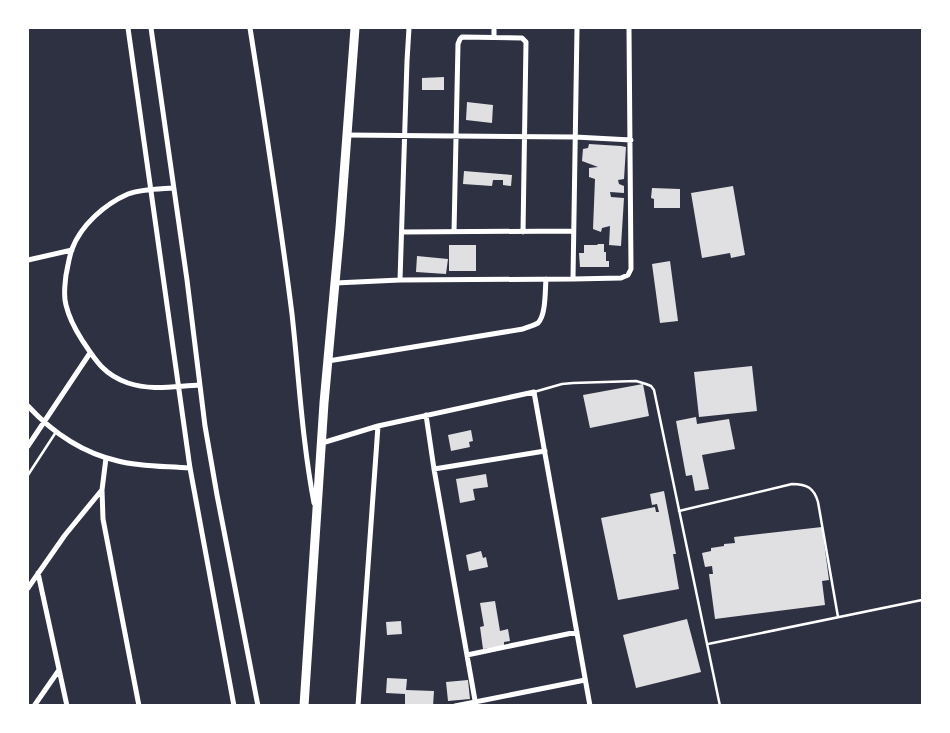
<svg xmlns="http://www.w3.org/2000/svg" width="950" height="733" font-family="Karla,sans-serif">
	<rect width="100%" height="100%" fill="#2d3142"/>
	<path fill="#e0e0e3" d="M444,77V90H422V78Z
		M467,102L493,105L492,123L466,120Z
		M589,144L621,146L626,147L624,179L618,180L619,184L624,186V193L610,192L611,197L624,198L621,246L609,245L610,226L602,228L601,232L593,229L595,179L589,177V168L598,167L582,161L583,149L588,148Z
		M464,171L512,175L511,186L503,185V180H493L492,186L463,184Z
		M733,186L745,255L731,258L730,253L702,258L691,193Z
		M652,188L680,189V208H654V199L651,198Z
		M598,244H604V252H606V261H609V267H580L579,253H584V245H597Z
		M449,245H476V271H449Z
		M417,256L448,259L446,274L416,272Z
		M670,261L678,321L660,323L652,264Z
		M752,366L757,411L699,417L694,372Z
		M643,384L649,416L590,428L583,395Z
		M696,417L697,424L729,419L735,449L702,455L709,489L695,491L692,475L686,476L676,421Z
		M471,430L473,441L469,442L470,447L451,451L448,435Z
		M486,474L488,487L473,489L475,500L460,503L456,479Z
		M664,491L676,554H673L679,589L618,600L601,518L655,507L656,512H659L657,504L652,505L650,494Z
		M822,527L829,580L822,581L825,605L715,619L709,574H713L712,566L705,567L702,553L711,551V548L724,546V544L735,543L734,537Z
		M481,551L483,558L486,557L488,567L469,571L466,555Z
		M495,601L500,631L508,629L510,641L504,642V646L483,649L480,627L484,626L480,603Z
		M687,619L701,672L636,688L623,635Z
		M401,621L402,634L387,635L386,622Z
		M387,678L407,679L406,690L434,691L433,706L405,705V694L386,693Z
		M468,680L470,699L448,701L446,682Z"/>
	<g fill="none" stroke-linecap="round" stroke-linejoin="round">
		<path stroke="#fff" stroke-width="2.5" d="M534,392L562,384L573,383L636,381L646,384L651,386L654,390L720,706
			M28,475L56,432
			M679,511L792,484C807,484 814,488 818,502L838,617
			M708,644L922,600"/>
		<path stroke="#fff" stroke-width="5" d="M128,28L190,468L234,706
			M151,28L187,280L205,426L217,495L258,706
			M250,28C265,123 280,218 292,314C299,377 302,440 314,503
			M494,37V28
			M346,135L575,137L631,140
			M173,188C159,189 141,189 128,194C105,204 81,225 72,249C69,257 68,266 66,275C65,285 63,295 66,305C69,318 75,329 82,340C95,360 104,375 128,383C151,391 175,386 200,385
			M402,232L573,231
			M454,232L458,44L460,39L462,37L522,38L526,42L523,232
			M28,260L72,250
			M573,279L577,28
			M400,280L407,61L409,28
			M335,283L400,280L573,279L621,278L628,275L631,269L629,28
			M328,361L523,329C528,327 533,326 538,323C546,315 545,291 546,279
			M28,406C52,432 83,453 118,461C141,467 166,466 190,468
			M426,415L434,469L476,706
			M322,443L378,426L534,392L590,706
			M28,446L90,353
			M106,458L102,490L103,519L139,706
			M434,469L545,451
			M38,573L67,706
			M28,588L65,535L101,491
			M467,655L577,632
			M34,706L59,670
			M358,706L378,426
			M455,706L585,680"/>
		<path stroke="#fff" stroke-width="9" d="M304,706L324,403L340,228L355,28"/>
	</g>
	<rect width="950" height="733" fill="none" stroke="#ffffff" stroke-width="58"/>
</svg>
